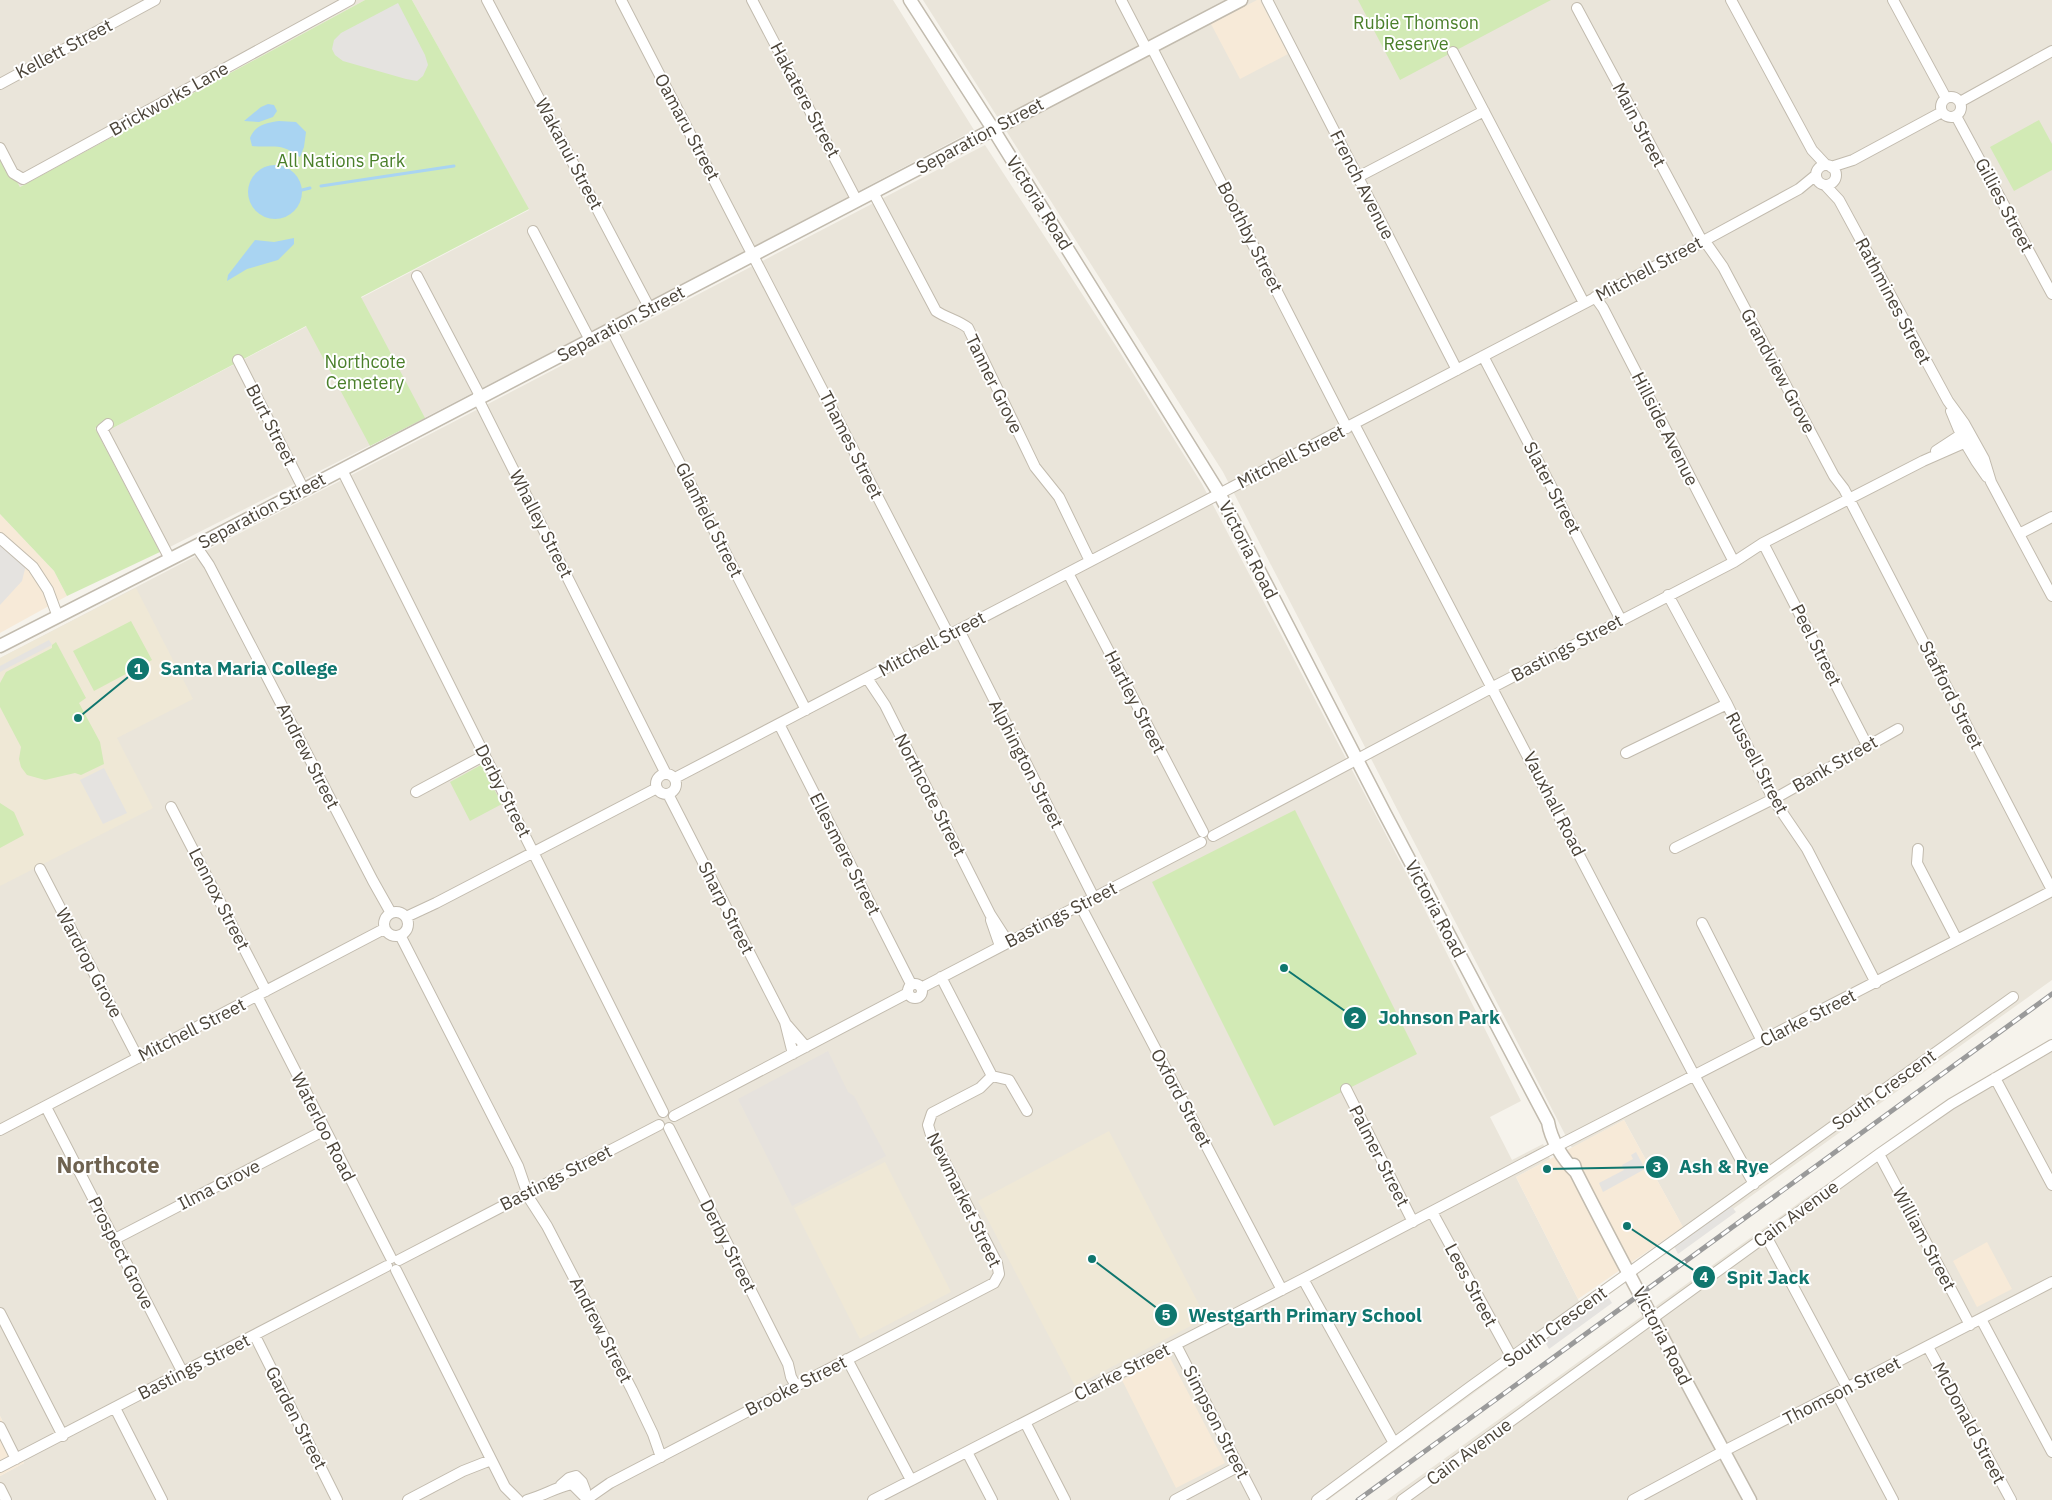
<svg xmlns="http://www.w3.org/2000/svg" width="2052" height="1500" font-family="'IBM Plex Sans',sans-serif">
	<rect width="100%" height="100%" fill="#f6f3ec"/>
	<path fill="#eae5da" d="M0,0H365L20,187L0,152Z
		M412,0H893L974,130L706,272L428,416L160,552L95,428L109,421L113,428L529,210Z
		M923,0H2052V980L1690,1240L1624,1120L1572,1148L1223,472Z
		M985,145L1116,346L1202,484L1415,890L1521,1101L1490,1117L1512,1160L1543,1144L1550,1159L1516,1177L1578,1299L1583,1313L1328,1500H3L0,1493V1476L24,1463L0,1416V658Z
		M2052,1046V1500H1387L1807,1197Z"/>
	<path fill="#f7ead8" d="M1257,0H1260L1288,54L1240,79L1211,24Z
		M0,514L54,571L67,596L0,633Z
		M1624,1120L1683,1227L1578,1299L1516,1177Z
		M1987,1242L2012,1289L1977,1307L1953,1261Z
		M1169,1356L1225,1463L1176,1488L1122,1380Z
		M0,1416L24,1463L0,1476Z"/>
	<path fill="#e6e2dd" d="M828,1051L848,1092L854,1096L886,1156L792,1206L738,1099Z"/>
	<path fill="#efe8d6" d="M136,588L193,699L117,738L153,808L0,886V658Z
		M1109,1131L1206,1318L1075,1386L978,1201Z
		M885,1162L951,1292L860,1339L794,1208Z"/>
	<path fill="#d2eab5" d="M365,0H412L529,209L361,297L425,418L370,446L306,326L113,428L109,421L95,428L160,552L67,596L54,571L0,514V152L20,187Z
		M1358,0H1551L1400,80Z
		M2039,120L2052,144V170L2014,191L1990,147Z
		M131,621L152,660L94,691L73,651Z
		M56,642L86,698L79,703L100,742L104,764L81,775L75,773L45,780L27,775L21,767L19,759L21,747L0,707V683L6,672L52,648V645Z
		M481,765L502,804L470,821L450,782Z
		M0,803L14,812L24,835L0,848Z
		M1295,810L1417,1054L1274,1126L1152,882Z"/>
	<path fill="#e5e3e0" d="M398,3L425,55L428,65L423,76L417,81L406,79L343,61L335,55L332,49L334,40L341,33Z
		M0,542L26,565L22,581L0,605Z
		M49,640L52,645L0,672V666Z
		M104,768L127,813L103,824L80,780Z
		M1636,1152L1645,1169L1603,1192L1599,1183L1624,1170L1622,1165L1633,1159L1631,1155Z
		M1731,1206L1736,1212L1678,1254L1674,1246Z
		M1607,1295L1612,1303L1549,1349L1544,1340Z"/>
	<path fill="#a9d4f2" d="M268,104L274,105L277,111L273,117L259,122L244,121L261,107Z
		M279,121L296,122L306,132L304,147L300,157C280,142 275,148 252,146L250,138C255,125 266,123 279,121Z
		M248 192a27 27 0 1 1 54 0a27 27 0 1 1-54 0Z
		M294,238V244L278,260L247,269L227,281L228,275L255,240L274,242Z"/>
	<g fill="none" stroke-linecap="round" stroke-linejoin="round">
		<path stroke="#a9d4f2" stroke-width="3" d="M321,186L454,166
			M302,190L310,188"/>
		<g stroke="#c2bbae" stroke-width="12">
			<path id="minor" d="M487,0L650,309
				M621,0L949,635
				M752,0L857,201
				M1121,0L1147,50
				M1267,0L1457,370
				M1731,0L1812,150L1826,165
				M1893,0L1946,98
				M1577,8L1702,241
				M1152,48L1347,428
				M1453,52L1584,303
				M0,84L155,0
				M1941 107a10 10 0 1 1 20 0a10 10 0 1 1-20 0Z
				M1960,102L2052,51
				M1956,116L2052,294
				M0,148L13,173L23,179L350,0
				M1816 175a10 10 0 1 1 20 0a10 10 0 1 1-20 0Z
				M1831,167L1853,160L1942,112
				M1358,177L1484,111
				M1825,185L1839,200L1948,401L1964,423L1984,459L1991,482L2052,596
				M873,192L936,311C946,318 958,320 968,328L1035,467L1059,497L1090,561
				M533,231L590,340
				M1704,240L1723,267L1834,476L1844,489L2052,890
				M417,276L478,392V399L666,774
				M1595,297L1603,308L1734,562
				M611,329L806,710
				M1483,356L1621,620
				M238,360L304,490
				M1951,411C1960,435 1972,457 1987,477
				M108,424L102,429L170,559
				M1354,424L1694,1075L1754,1184
				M1936,451L1965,432
				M342,470L663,1112
				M2019,534L2052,517
				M0,538L33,567L48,590L58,617
				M1763,543L1868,747
				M196,546L209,565L373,881L391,913
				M1068,573L1203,832
				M1668,595L1727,704L1773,799L1807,849L1876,983
				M959,630L1094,898
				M867,678L885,705L990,914L1008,942
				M779,724L911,984
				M1626,753L1727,704
				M656 784a10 10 0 1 1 20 0a10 10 0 1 1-20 0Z
				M675,778L1696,245L1799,189L1816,175
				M416,792L485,755
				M668,794L785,1022L793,1054
				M171,807L266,991
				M1213,836L1493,687L1734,562L1763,543L1923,461L1973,439
				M1675,848L1781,795L1898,729
				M1918,849L1917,863L1957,940
				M40,869L138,1058
				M1080,905L1282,1290
				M384 924a12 12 0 1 1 24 0a12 12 0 1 1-24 0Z
				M406,917L436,903L657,788
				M991,920L1000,946
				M1702,923L1762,1041
				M400,935L518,1166L529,1198L547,1226L632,1390L653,1434L661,1457
				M941,977L992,1076
				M908 991a7 7 0 1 1 14 0a7 7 0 1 1-14 0Z
				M921,988L1201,842
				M257,996L391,1258
				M787,1025L806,1047
				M992,1076L1009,1080L1027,1111
				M1995,1078L2052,1185
				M1346,1089L1413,1222
				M46,1107L183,1373
				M674,1116L908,993
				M669,1128L788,1364L791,1377L796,1386
				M0,1130L384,929
				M1563,1143L2052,891
				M1879,1154L1970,1325
				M1432,1212L1512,1358
				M1766,1236L1848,1389
				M113,1240L325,1130
				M399,1260L659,1125
				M396,1270L505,1487L518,1500
				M1303,1279L1394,1443
				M0,1313L63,1436
				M1981,1319L2052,1452
				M255,1336L337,1500
				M1176,1345L1256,1500
				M1928,1347L2011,1500
				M847,1359L911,1480
				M1837,1394L1893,1500
				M115,1408L162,1500
				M1025,1422L1065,1500
				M0,1427L16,1459
				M967,1452L992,1500
				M0,1467L387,1266
				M561,1485L569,1478L576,1476L582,1482L585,1490
				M0,1488L6,1500
				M587,1499L610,1483L994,1283L999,1274L997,1263L931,1135L928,1125L932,1113L980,1088L992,1076
				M408,1500L463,1471L491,1460
				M527,1500C543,1496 556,1487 572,1484L588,1500
				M873,1500L1303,1279L1557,1146
				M1175,1500L1239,1466
				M1317,1500L1470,1387L2013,997
				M1402,1500L1879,1154L1951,1104L2052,1045
				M1633,1500L1724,1451L2052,1282"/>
		</g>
		<g stroke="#c2bbae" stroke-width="15">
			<path id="tertiary" d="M910,0L993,129L1219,493L1384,812L1548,1122C1551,1140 1563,1160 1576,1172
				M0,646L196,546L1241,0
				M1574,1165L1576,1172C1632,1282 1691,1391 1750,1500"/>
		</g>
		<use href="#minor" stroke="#fff" stroke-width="10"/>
		<use href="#tertiary" stroke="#fff" stroke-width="12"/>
		<g stroke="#9a9a9a" stroke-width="5">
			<path id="rail" d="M1358,1500L2052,994"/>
		</g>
		<use href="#rail" stroke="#fff" stroke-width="3" stroke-dasharray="9" stroke-linecap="butt"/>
	</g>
	<g text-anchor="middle" stroke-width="4" stroke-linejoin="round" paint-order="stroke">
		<g font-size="18" fill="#4a7f2a" stroke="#fff">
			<text x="1416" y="29">Rubie Thomson<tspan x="1416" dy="21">Reserve</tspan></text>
			<text x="341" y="167">All Nations Park</text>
			<text x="365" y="368">Northcote<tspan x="365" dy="21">Cemetery</tspan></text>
		</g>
		<g font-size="18" fill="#4b4439" stroke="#fff">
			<text transform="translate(64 49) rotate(-28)" y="6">Kellett Street</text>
			<text transform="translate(169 99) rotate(-29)" y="6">Brickworks Lane</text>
			<text transform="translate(805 100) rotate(62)" y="6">Hakatere Street</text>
			<text transform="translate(1639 125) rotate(62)" y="6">Main Street</text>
			<text transform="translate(687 127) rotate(62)" y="6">Oamaru Street</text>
			<text transform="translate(980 136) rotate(-28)" y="6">Separation Street</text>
			<text transform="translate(569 154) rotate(62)" y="6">Wakanui Street</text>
			<text transform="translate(1362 185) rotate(63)" y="6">French Avenue</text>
			<text transform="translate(1039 203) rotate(58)" y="6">Victoria Road</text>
			<text transform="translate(2004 205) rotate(62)" y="6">Gillies Street</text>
			<text transform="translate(1250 237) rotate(63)" y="6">Boothby Street</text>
			<text transform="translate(1649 269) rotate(-28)" y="6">Mitchell Street</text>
			<text transform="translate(1893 301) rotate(62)" y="6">Rathmines Street</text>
			<text transform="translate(621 324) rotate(-28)" y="6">Separation Street</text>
			<text transform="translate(1778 371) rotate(62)" y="6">Grandview Grove</text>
			<text transform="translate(994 384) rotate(64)" y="6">Tanner Grove</text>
			<text transform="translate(271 425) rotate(63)" y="6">Burt Street</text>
			<text transform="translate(1665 429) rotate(63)" y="6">Hillside Avenue</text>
			<text transform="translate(851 445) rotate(63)" y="6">Thames Street</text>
			<text transform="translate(1291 457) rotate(-27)" y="6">Mitchell Street</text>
			<text transform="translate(1552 488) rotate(62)" y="6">Slater Street</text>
			<text transform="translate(262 511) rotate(-28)" y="6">Separation Street</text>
			<text transform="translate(709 520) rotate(63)" y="6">Glanfield Street</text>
			<text transform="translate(541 524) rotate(63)" y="6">Whalley Street</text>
			<text transform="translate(1248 550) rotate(63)" y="6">Victoria Road</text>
			<text transform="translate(932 644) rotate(-28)" y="6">Mitchell Street</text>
			<text transform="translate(1816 645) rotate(63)" y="6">Peel Street</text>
			<text transform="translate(1567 648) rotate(-28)" y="6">Bastings Street</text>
			<text transform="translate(1951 695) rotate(63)" y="6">Stafford Street</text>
			<text transform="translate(1135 702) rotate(63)" y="6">Hartley Street</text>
			<text transform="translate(308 756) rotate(63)" y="6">Andrew Street</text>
			<text transform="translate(1757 763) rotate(62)" y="6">Russell Street</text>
			<text transform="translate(1026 764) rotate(63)" y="6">Alphington Street</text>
			<text transform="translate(1835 764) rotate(-30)" y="6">Bank Street</text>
			<text transform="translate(503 791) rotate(63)" y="6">Derby Street</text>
			<text transform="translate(930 795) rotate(63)" y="6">Northcote Street</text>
			<text transform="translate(1554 804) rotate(63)" y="6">Vauxhall Road</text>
			<text transform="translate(845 854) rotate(63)" y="6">Ellesmere Street</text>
			<text transform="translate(219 899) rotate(63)" y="6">Lennox Street</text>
			<text transform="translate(726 908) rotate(63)" y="6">Sharp Street</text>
			<text transform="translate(1435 909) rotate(62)" y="6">Victoria Road</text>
			<text transform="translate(1061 915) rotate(-27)" y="6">Bastings Street</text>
			<text transform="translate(89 963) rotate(62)" y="6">Wardrop Grove</text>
			<text transform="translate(1808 1018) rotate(-27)" y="6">Clarke Street</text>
			<text transform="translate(192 1030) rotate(-27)" y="6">Mitchell Street</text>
			<text transform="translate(1884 1090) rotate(-36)" y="6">South Crescent</text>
			<text transform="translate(1181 1098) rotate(62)" y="6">Oxford Street</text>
			<text transform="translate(323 1127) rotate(63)" y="6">Waterloo Road</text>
			<text transform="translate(1379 1156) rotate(63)" y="6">Palmer Street</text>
			<text transform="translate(556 1178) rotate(-27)" y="6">Bastings Street</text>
			<text transform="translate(219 1185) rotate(-27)" y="6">Ilma Grove</text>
			<text transform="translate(964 1200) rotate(64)" y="6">Newmarket Street</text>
			<text transform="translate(1796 1214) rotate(-36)" y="6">Cain Avenue</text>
			<text transform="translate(1924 1239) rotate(62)" y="6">William Street</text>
			<text transform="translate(728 1246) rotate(63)" y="6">Derby Street</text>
			<text transform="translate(121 1253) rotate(63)" y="6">Prospect Grove</text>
			<text transform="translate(1471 1285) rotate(62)" y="6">Lees Street</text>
			<text transform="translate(1555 1327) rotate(-36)" y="6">South Crescent</text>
			<text transform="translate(601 1330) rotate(63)" y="6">Andrew Street</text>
			<text transform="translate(1662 1336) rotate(63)" y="6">Victoria Road</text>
			<text transform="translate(194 1367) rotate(-27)" y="6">Bastings Street</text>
			<text transform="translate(1122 1372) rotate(-27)" y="6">Clarke Street</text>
			<text transform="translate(796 1386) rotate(-27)" y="6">Brooke Street</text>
			<text transform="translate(1842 1391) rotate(-27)" y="6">Thomson Street</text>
			<text transform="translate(296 1418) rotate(63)" y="6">Garden Street</text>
			<text transform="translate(1216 1422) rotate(63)" y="6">Simpson Street</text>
			<text transform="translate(1969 1423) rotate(62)" y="6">McDonald Street</text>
			<text transform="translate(1469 1452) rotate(-36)" y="6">Cain Avenue</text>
		</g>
		<g font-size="22" font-weight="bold" fill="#6e6250" stroke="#fff">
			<text x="108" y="1173">Northcote</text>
		</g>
	</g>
	<path fill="none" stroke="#0f766e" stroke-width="2" d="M78 718L138 669M1284 968L1355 1018M1547 1169L1657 1167M1627 1226L1704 1277M1092 1259L1166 1315"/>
	<g fill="#0f766e" stroke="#fff" stroke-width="2">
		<circle cx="78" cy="718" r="5"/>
		<circle cx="1284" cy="968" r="5"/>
		<circle cx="1547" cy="1169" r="5"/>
		<circle cx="1627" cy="1226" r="5"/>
		<circle cx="1092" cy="1259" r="5"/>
		<circle cx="138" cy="669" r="12"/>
		<circle cx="1355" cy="1018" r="12"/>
		<circle cx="1657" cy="1167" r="12"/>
		<circle cx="1704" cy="1277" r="12"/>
		<circle cx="1166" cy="1315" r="12"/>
	</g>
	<g font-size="15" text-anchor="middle" font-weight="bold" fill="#fff">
		<text x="138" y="674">1</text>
		<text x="1355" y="1023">2</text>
		<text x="1657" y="1172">3</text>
		<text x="1704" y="1282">4</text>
		<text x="1166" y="1320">5</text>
	</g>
	<g font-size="19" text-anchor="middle" font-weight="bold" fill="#0f766e" stroke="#fff" stroke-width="4" stroke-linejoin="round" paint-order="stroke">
		<text x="249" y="675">Santa Maria College</text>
		<text x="1439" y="1024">Johnson Park</text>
		<text x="1724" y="1173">Ash &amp; Rye</text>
		<text x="1768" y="1284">Spit Jack</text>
		<text x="1305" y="1322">Westgarth Primary School</text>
	</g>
</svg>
